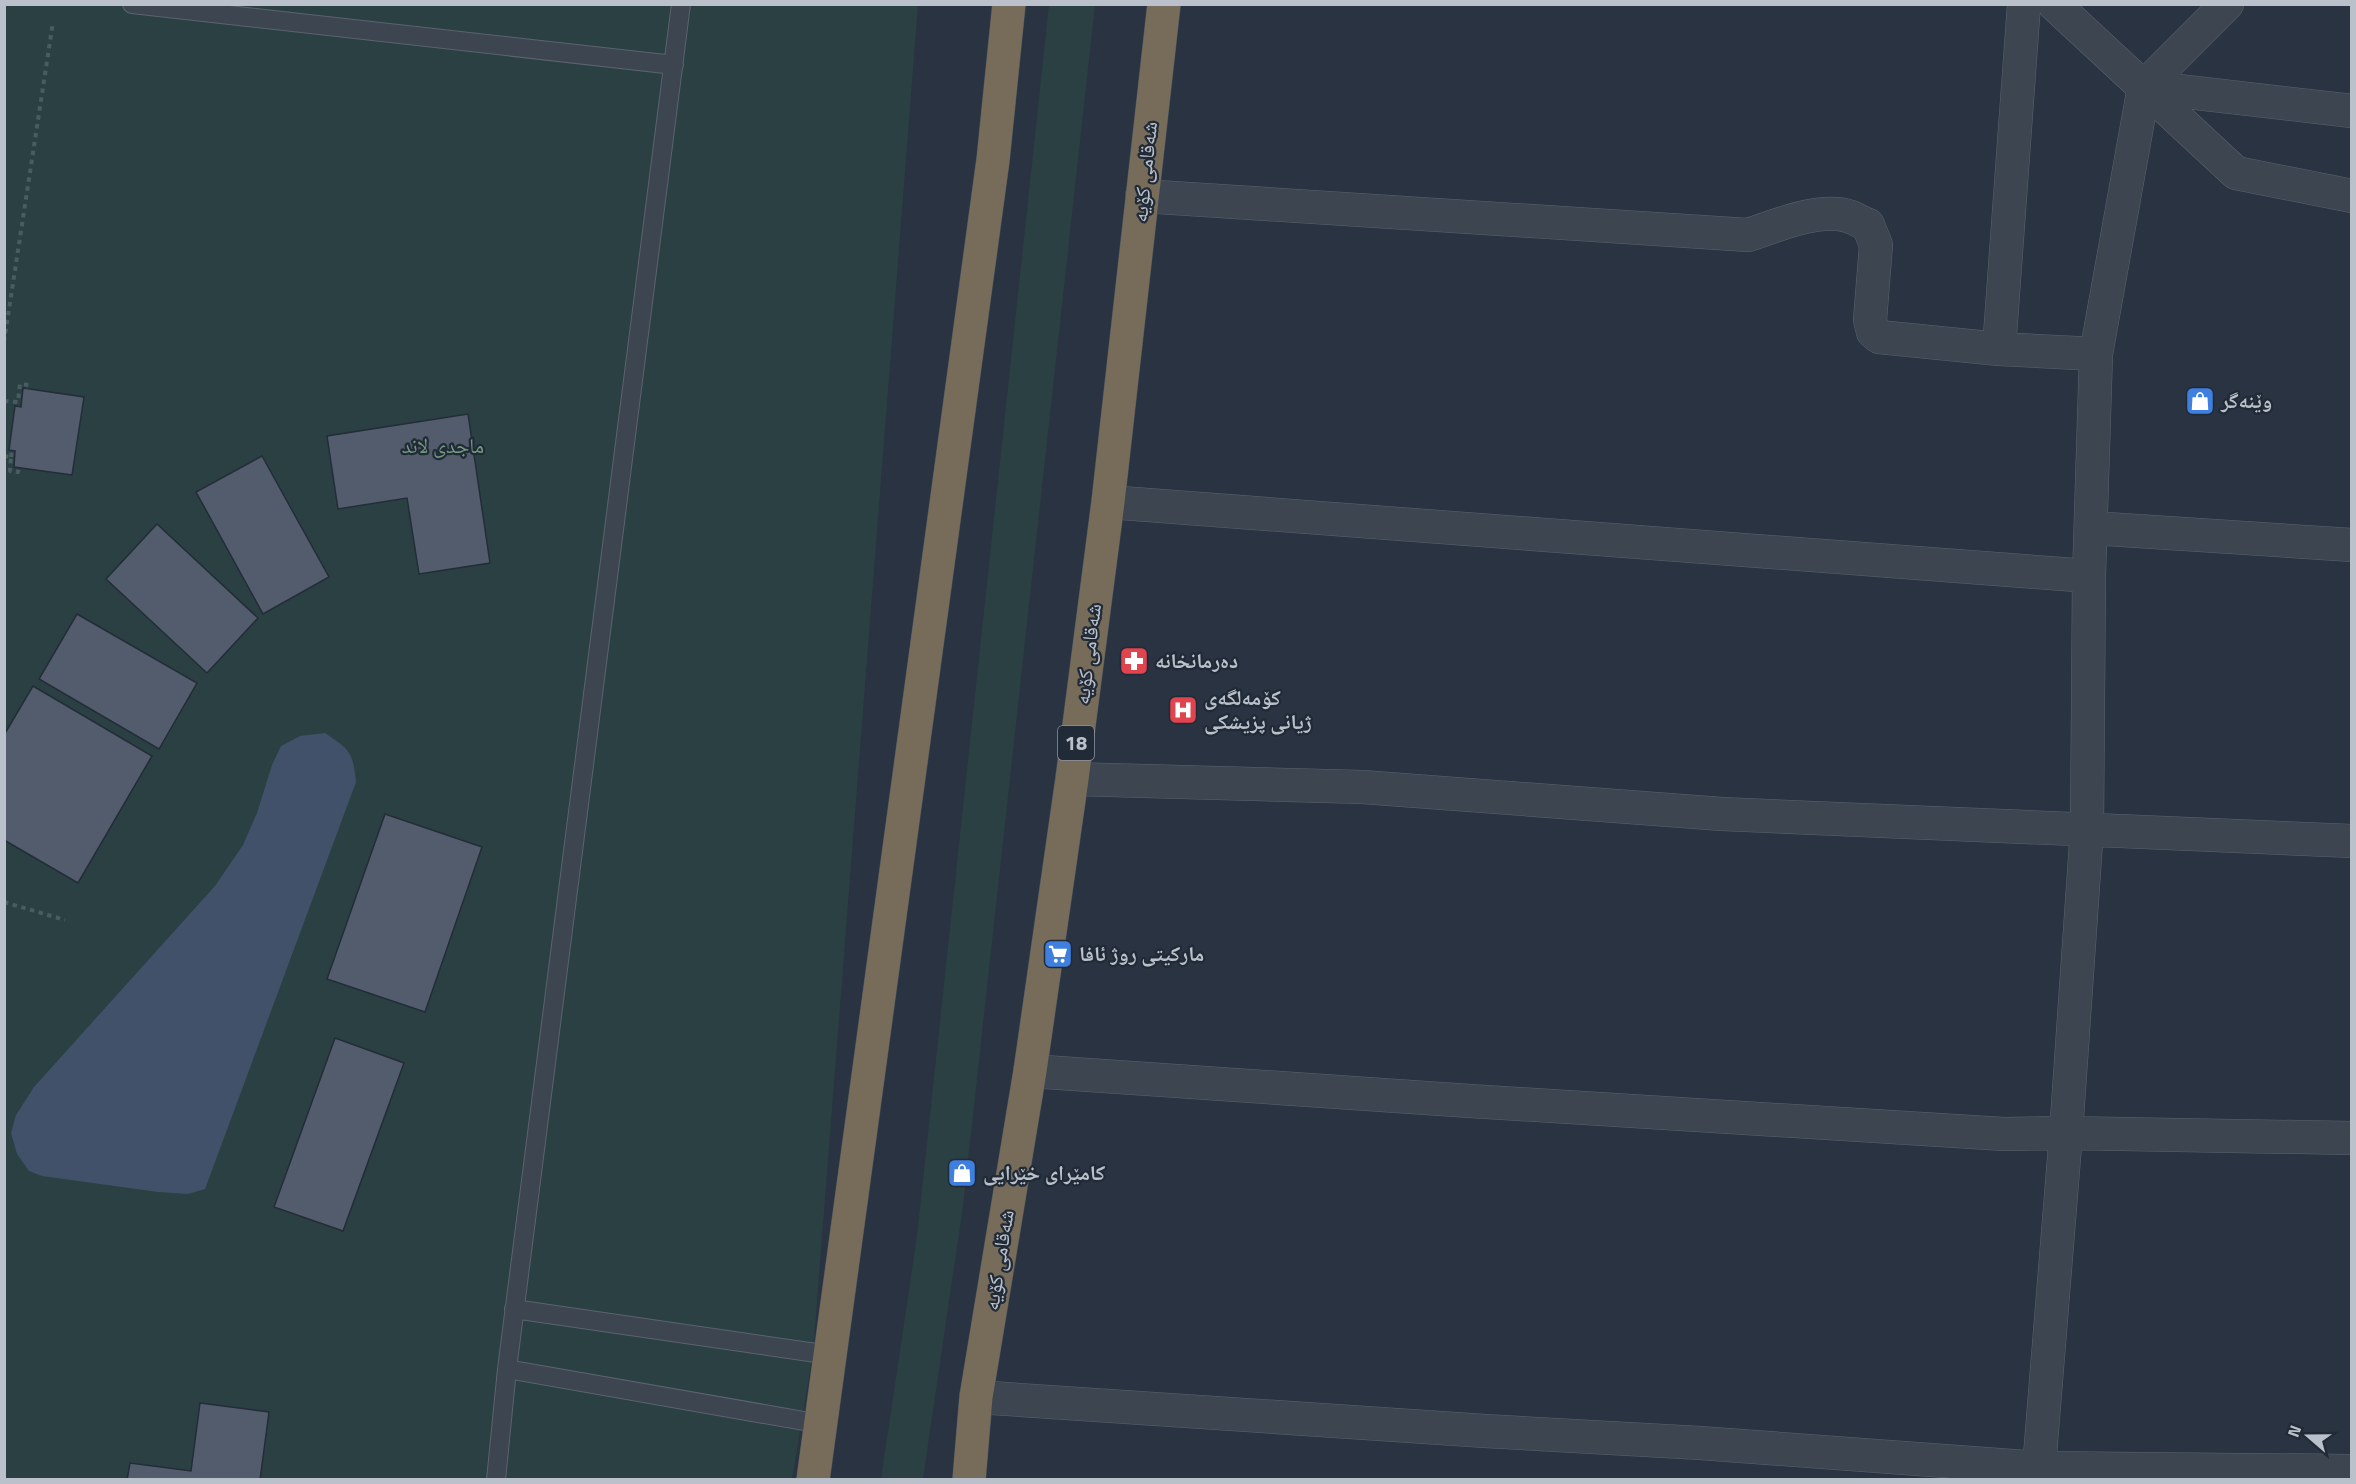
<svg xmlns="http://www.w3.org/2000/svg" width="2356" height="1484" font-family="'Titillium Web','Noto Naskh Arabic',sans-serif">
	<rect width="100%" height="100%" fill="#293341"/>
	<path fill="#2b4042" d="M5,5H918L813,1353L792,1479H5Z
		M1049,5H1095L963,1206L923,1479H881L917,1236Z"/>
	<path fill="#405169" d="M325,733C350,750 353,752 356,782L205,1189L188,1194L158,1192L42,1176L29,1171L17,1154L11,1133L16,1115L34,1087L215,886L243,845L257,813L272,765L281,746L300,736Z"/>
	<path fill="#525c6c" stroke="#242c39" stroke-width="1.5" d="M23,388L84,397L72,475L14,467L15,451L9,450L15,406L21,407Z
		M468,414L490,563L419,574L407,498L338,509L327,436Z
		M262,456L329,577L263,614L196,492Z
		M157,524L258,618L207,673L106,579Z
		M77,614L197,683L159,749L39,679Z
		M33,686L152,756L78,883L4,840V735Z
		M385,814L482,847L425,1012L327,979Z
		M335,1038L404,1063L343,1231L274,1207Z
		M200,1403L269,1412L260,1480H127L130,1463L191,1471Z"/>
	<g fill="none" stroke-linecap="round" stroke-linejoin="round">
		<g stroke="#5b636f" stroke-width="20">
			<path id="lane" d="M132,4L674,65
				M514,1309L830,1355
				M507,1369L821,1424
				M496,1480L507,1369L681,4"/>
		</g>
		<g stroke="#5b636f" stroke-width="34">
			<path id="street" d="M2054,4L2236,173L2352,196
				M2144,87L2352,111
				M1142,196L1748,235C1776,226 1821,206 1851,217C1856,219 1862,223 1868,225L1876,245L1870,320L1873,332L1879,337L1999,349L2096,354
				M1999,349L2024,4
				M1108,502L2089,576
				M2091,528L2352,545
				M1072,779L1362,787L1722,814L2352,841
				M1030,1071L1470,1101L2004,1134L2066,1133L2352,1138
				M976,1397L1485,1431L1700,1443L2039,1468L2352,1471
				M2038,1480L2066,1133L2087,828L2089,576L2096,354L2144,87L2227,4"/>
		</g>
		<g stroke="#48505c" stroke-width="34">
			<path id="highway" d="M813,1480L993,160L1009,4
				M969,1480L976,1397L1030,1071L1072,779L1108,502L1164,4"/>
		</g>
		<path stroke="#495c5f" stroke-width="4" stroke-dasharray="4.5 4.5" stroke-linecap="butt" d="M4,342L53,22
			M4,401L18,402L20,384L29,385L28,389
			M4,456L11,457L10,471L18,472L19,468
			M11,457L12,451
			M4,902L65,920"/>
		<use href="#lane" stroke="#3d4551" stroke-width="18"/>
		<use href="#street" stroke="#3d4551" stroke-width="33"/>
		<use href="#highway" stroke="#776c5a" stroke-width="33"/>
	</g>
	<defs>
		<g id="shop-square" transform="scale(1.5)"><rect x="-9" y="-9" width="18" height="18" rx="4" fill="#3f7fe0" stroke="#212a37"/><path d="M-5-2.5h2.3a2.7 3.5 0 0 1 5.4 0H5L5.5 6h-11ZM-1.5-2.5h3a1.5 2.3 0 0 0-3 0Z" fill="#fff"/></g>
		<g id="pharmacy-square" transform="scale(1.5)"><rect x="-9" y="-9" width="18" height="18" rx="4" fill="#e0444e" stroke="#212a37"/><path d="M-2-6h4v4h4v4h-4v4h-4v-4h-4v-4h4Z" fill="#fff"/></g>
		<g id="hospital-square" transform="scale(1.5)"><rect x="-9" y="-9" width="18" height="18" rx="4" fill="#e0444e" stroke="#212a37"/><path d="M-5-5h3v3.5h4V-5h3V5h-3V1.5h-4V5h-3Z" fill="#fff"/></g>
		<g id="supermarket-square" transform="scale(1.5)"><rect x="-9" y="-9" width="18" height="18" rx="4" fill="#3f7fe0" stroke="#212a37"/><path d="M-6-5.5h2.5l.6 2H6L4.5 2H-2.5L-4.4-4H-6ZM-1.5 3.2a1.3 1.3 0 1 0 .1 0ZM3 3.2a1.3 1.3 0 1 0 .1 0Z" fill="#fff"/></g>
	</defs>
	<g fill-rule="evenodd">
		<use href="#shop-square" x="2200" y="401"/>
		<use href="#pharmacy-square" x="1134" y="661"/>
		<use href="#hospital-square" x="1183" y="710"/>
		<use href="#supermarket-square" x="1058" y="954"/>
		<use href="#shop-square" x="962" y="1173"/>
	</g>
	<g text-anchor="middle" stroke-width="4.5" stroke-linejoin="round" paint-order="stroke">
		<rect fill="#212a37" stroke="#8c949f" stroke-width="1.5" x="1058" y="726" width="36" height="34" rx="4.5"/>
		<g font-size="20" font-weight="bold" fill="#bac1cb">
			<text x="1076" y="750">18</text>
		</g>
		<g font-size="21" fill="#bac1cb" stroke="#212a37">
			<text transform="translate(1145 172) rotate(-84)" y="7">شەقامی کۆیە</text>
			<text transform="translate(1088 654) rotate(-83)" y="7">شەقامی کۆیە</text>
			<text transform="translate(999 1260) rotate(-81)" y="7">شەقامی کۆیە</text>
		</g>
		<g font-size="21" font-weight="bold" fill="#bac1cb" stroke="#212a37" text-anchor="start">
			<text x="2221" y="408">وێنەگر</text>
			<text x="1155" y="668">دەرمانخانە</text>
			<text x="1204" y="705">کۆمەلگەی<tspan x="1204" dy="24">ژیانی پزیشکی</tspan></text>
			<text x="1079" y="961">ماركيتى روژ ئافا</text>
			<text x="983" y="1180">كامێرای خێرایی</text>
		</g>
		<g font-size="21" fill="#739b7c" stroke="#212a37">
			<text x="443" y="453">ماجدی لاند</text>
		</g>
	</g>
	<rect width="2356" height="1484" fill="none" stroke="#bac1cb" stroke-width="12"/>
	<g transform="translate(2308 1436) rotate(290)" stroke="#212a37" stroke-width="4.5" paint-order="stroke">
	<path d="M0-4.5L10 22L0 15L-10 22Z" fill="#bac1cb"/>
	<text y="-9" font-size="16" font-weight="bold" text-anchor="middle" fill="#bac1cb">N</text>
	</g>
</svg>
